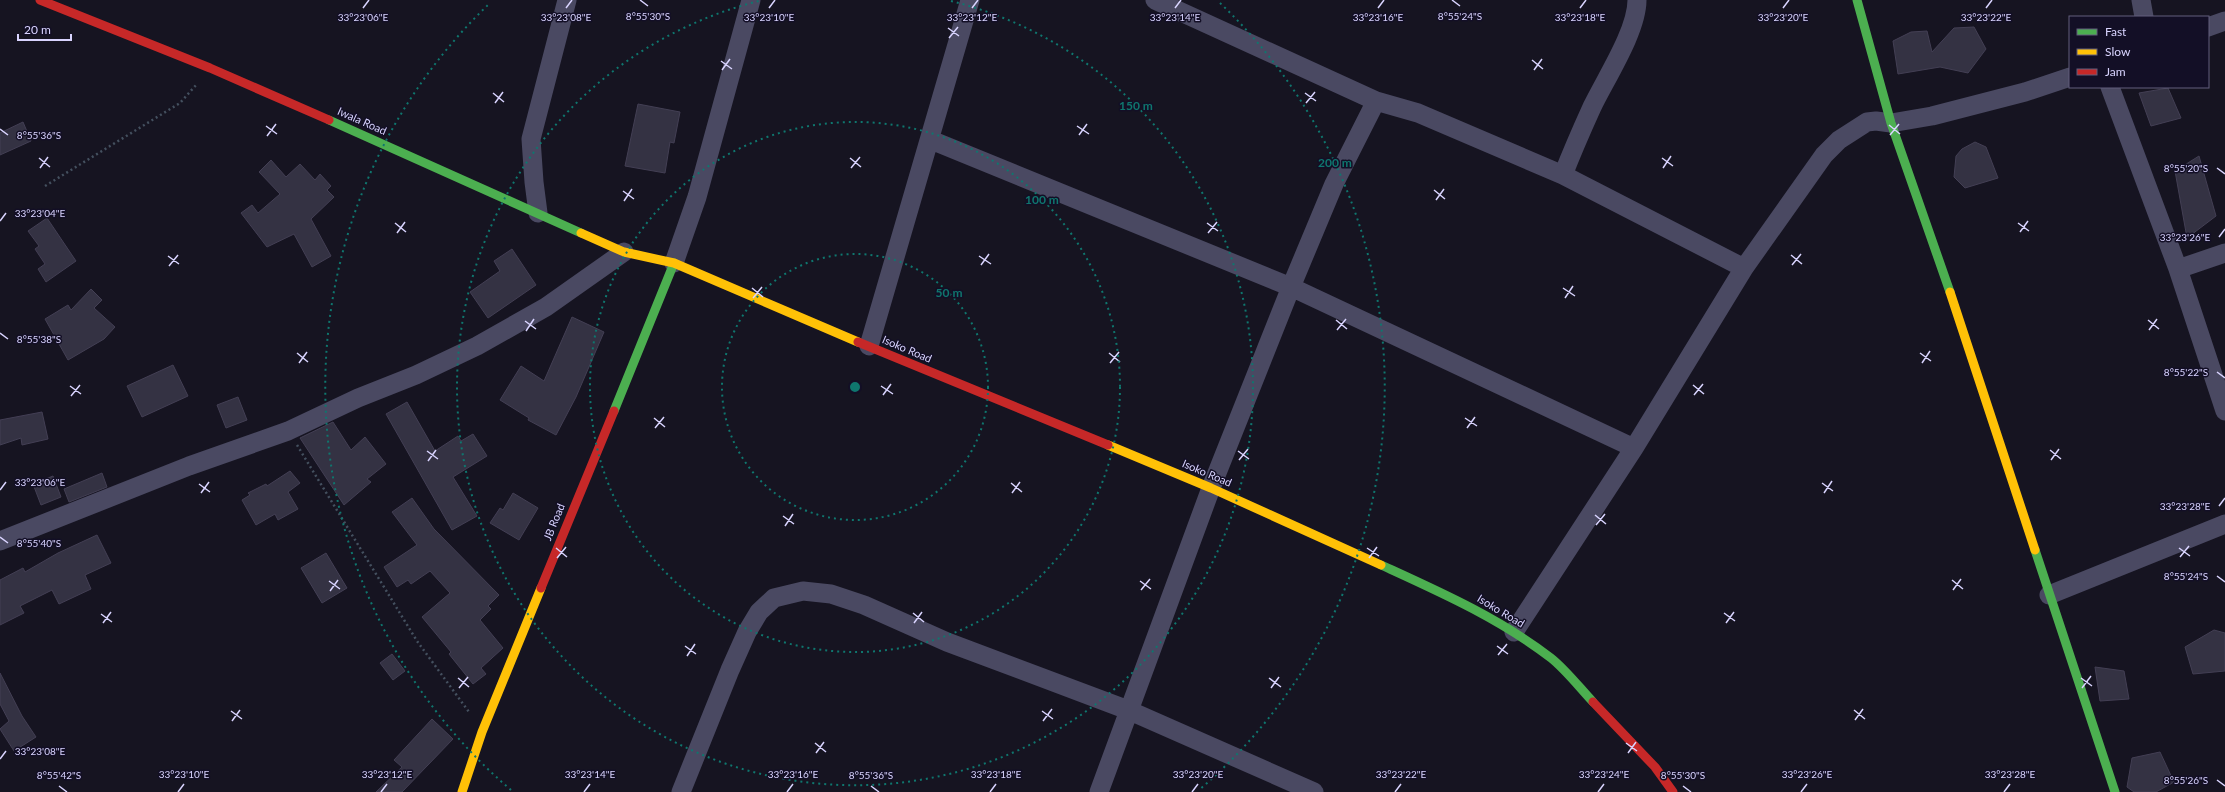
<svg xmlns="http://www.w3.org/2000/svg" width="2225" height="792" font-family="Lato,sans-serif">
	<rect width="100%" height="100%" fill="#161421"/>
	<path fill="#343243" stroke="#433f54" d="M1974,27L1986,49L1968,73L1940,67L1898,74L1893,41L1911,32L1927,31L1932,52L1954,28Z
		M2168,88L2181,118L2151,126L2139,93Z
		M638,104L680,112L674,143L670,142L665,173L625,166Z
		M23,122L31,141L0,155V133Z
		M1975,142L1986,147L1998,178L1965,188L1954,177L1956,156L1962,149Z
		M2199,156L2216,216L2187,238L2175,171Z
		M271,160L286,177L300,164L315,180L320,174L331,186L327,190L334,197L311,219L331,256L312,267L294,234L267,247L241,213L252,205L258,213L280,194L259,172Z
		M47,218L76,261L46,282L38,269L45,264L35,249L39,246L28,231Z
		M512,249L536,285L488,318L470,292L500,271L494,261Z
		M91,289L102,300L94,308L115,327L104,339L68,360L45,319L68,305L71,310Z
		M572,317L604,332L576,397L556,435L528,420L529,418L500,400L521,366L544,381Z
		M173,365L188,396L142,417L127,386Z
		M238,397L247,420L226,428L217,405Z
		M407,402L435,451L458,436L461,441L473,434L487,456L453,477L477,516L452,530L386,414Z
		M42,412L48,439L22,445L21,438L0,445V420Z
		M333,422L351,450L365,437L386,464L367,479L371,482L344,505L300,438Z
		M290,471L300,483L288,492L298,509L278,520L275,514L256,525L242,500L250,495L248,493L266,484L267,486Z
		M102,473L107,487L69,502L64,489Z
		M53,476L61,497L41,505L33,484Z
		M513,493L538,508L519,540L490,523L500,508L503,510Z
		M412,498L434,529L499,595L488,606L491,609L480,620L503,648L481,668L486,674L473,684L449,654L451,652L422,617L450,593L430,571L411,584L408,580L397,587L384,567L417,545L392,512Z
		M97,535L111,563L85,575L91,589L59,604L52,590L20,606L24,613L0,625V580L23,568L25,572L58,553Z
		M326,553L347,588L322,603L301,568Z
		M2214,630L2225,633V671L2193,674L2185,647Z
		M392,654L405,671L393,680L380,663Z
		M2095,667L2124,671L2129,699L2100,701Z
		M0,673L22,716L36,737L14,751L0,729L9,721L0,704Z
		M432,719L453,739L402,792H376L402,767L394,760Z
		M2160,752L2174,782L2156,792H2134L2127,787L2132,758Z"/>
	<g fill="none" stroke-linecap="round" stroke-linejoin="round">
		<path stroke="#44505f" stroke-width="2.5" stroke-dasharray="2 3" stroke-linecap="butt" d="M45,186L180,103L197,84
			M297,445L417,641L469,712"/>
		<path stroke="#4a4962" stroke-width="19" d="M1155,0L1376,101L1418,113L1563,175L1744,268
			M2141,0L2144,17
			M2208,27L2225,21
			M2110,87L2178,269L2225,411
			M931,140L1291,287L1634,448
			M1563,175C1572,152 1582,129 1592,107C1606,78 1637,31 1637,0
			M538,213L534,182L531,139L567,0
			M674,263L697,197L751,0
			M2178,269L2225,253
			M869,346L970,0
			M0,541L189,466L288,431L358,398L416,375L477,346L546,307L624,252
			M2049,595L2225,524
			M1514,632L1634,448L1744,268L1824,155L1839,140L1867,122L1876,121L1891,123L1932,116L2025,92L2070,77
			M681,792L730,670L747,632L759,612L774,598L803,591L831,594L864,605L947,642L1128,710L1314,792
			M1099,792L1211,488L1291,287L1334,184L1376,101"/>
		<path stroke="#4caf50" stroke-width="9" d="M1857,0L1891,123L1950,292
			M329,120L581,233
			M614,411L674,263
			M2035,550L2115,792
			M1381,565C1440,592 1499,618 1551,658C1566,670 1579,687 1593,702"/>
		<path stroke="#ffc107" stroke-width="9" d="M581,233L624,252L674,263L858,342
			M1950,292L2035,550
			M1108,445L1211,488L1381,565
			M462,792L482,732L541,588"/>
		<path stroke="#c62828" stroke-width="9" d="M40,0L210,68L329,120
			M858,342L1108,445
			M541,588L614,411
			M1593,702L1655,767L1673,792"/>
	</g>
	<path fill="none" stroke="#d9d4ff" stroke-width="1.5" d="M640,0L648,6M1452,0L1460,6M363,8L369,0M566,8L572,0M769,8L775,0M972,8L978,0M1175,8L1181,0M1378,8L1384,0M1580,8L1586,0M1783,8L1789,0M1986,8L1992,0M948,28L959,36M949,38L958,27M1532,60L1543,69M721,61L732,69M722,70L730,59M1534,70L1542,59M493,93L504,102M1305,93L1316,101M495,103L503,92M1306,103L1315,92M1889,125L1900,134M266,126L277,134M1077,126L1089,134M0,129L8,135M1079,135L1087,124M1890,135L1899,124M267,136L276,124M39,158L50,167M850,158L861,167M1662,158L1673,166M40,168L48,157M851,168L860,157M1663,168L1671,156M2217,168L2225,174M1434,190L1445,199M623,191L634,199M1436,200L1444,189M624,201L632,189M0,221L6,213M395,223L406,232M1207,223L1218,231M2018,223L2029,231M2020,232L2028,221M397,233L405,222M1208,233L1217,222M2219,237L2225,229M1791,255L1802,264M168,256L179,264M979,256L991,264M981,265L989,254M1792,265L1801,254M169,266L178,255M752,288L763,297M1563,288L1575,296M753,298L762,287M1565,298L1573,286M1336,320L1347,329M2148,320L2159,329M525,321L536,329M1337,330L1346,319M2149,330L2157,319M526,331L534,319M0,333L8,339M297,353L308,362M1109,353L1120,362M1920,353L1931,361M299,363L307,352M1110,363L1119,352M1922,363L1930,351M2217,372L2225,378M1693,385L1704,394M70,386L81,394M881,386L893,394M883,395L891,384M1694,395L1703,384M71,396L80,385M654,418L665,427M1465,418L1477,426M655,428L664,417M1467,428L1475,417M2050,450L2061,459M427,451L438,459M1238,451L1249,459M1239,460L1248,449M2051,460L2059,449M428,461L436,450M1011,483L1022,492M1822,483L1833,491M199,484L210,492M0,490L6,482M201,493L209,482M1012,493L1020,482M1824,493L1832,481M2219,506L2225,498M1595,515L1606,524M783,516L794,524M1596,525L1605,514M785,526L793,514M0,537L8,543M556,548L567,557M1367,548L1379,556M2179,548L2190,556M2180,557L2189,546M557,558L566,547M1369,558L1377,547M2217,576L2225,582M1952,580L1963,589M329,581L340,589M1140,581L1151,589M1141,590L1150,579M1953,590L1961,579M330,591L338,580M913,613L924,622M1724,613L1735,621M101,614L112,622M103,623L111,612M914,623L922,612M1726,623L1734,612M685,646L696,654M1497,646L1508,654M1498,655L1507,644M687,656L695,644M458,678L469,687M1269,678L1281,687M2081,678L2092,686M459,688L468,677M1271,688L1279,677M2082,688L2091,676M1854,710L1865,719M231,711L242,719M1042,711L1053,719M1855,720L1863,709M232,721L240,710M1043,721L1052,709M815,743L826,752M1626,743L1637,751M816,753L824,742M1628,753L1636,742M0,759L6,751M2217,780L2225,786M59,786L67,792M871,786L879,792M1683,786L1691,792M178,792L184,784M381,792L387,784M584,792L590,784M787,792L793,784M990,792L996,784M1192,792L1198,784M1395,792L1401,784M1598,792L1604,784M1801,792L1807,784M2004,792L2010,784"/>
	<g fill="none" stroke="#0f766e" stroke-width="2" stroke-dasharray="2 4">
		<circle cx="855" cy="387" r="133"/>
		<circle cx="855" cy="387" r="265"/>
		<path d="M951 1A398 398 0 1 1 759 1"/>
		<path d="M511 790A530 530 0 0 1 490 3M1220 3A530 530 0 0 1 1199 790"/>
	</g>
	<g text-anchor="middle" stroke-width="3" stroke-linejoin="round" paint-order="stroke">
		<g font-size="11" fill="#d9d4ff" stroke="#130f26">
			<text transform="translate(362 121) rotate(24)" y="4">Iwala Road</text>
			<text transform="translate(907 349) rotate(23)" y="4">Isoko Road</text>
			<text transform="translate(1207 473) rotate(23)" y="4">Isoko Road</text>
			<text transform="translate(554 522) rotate(-68)" y="4">JB Road</text>
			<text transform="translate(1501 611) rotate(31)" y="4">Isoko Road</text>
		</g>
	</g>
	<g font-size="10" text-anchor="middle" fill="#d9d4ff" stroke="#130f26" stroke-width="3" stroke-linejoin="round" paint-order="stroke">
		<text x="648" y="20">8°55'30"S</text>
		<text x="1460" y="20">8°55'24"S</text>
		<text x="363" y="21">33°23'06"E</text>
		<text x="566" y="21">33°23'08"E</text>
		<text x="769" y="21">33°23'10"E</text>
		<text x="972" y="21">33°23'12"E</text>
		<text x="1175" y="21">33°23'14"E</text>
		<text x="1378" y="21">33°23'16"E</text>
		<text x="1580" y="21">33°23'18"E</text>
		<text x="1783" y="21">33°23'20"E</text>
		<text x="1986" y="21">33°23'22"E</text>
		<text x="39" y="139">8°55'36"S</text>
		<text x="2186" y="172">8°55'20"S</text>
		<text x="40" y="217">33°23'04"E</text>
		<text x="2185" y="241">33°23'26"E</text>
		<text x="39" y="343">8°55'38"S</text>
		<text x="2186" y="376">8°55'22"S</text>
		<text x="40" y="486">33°23'06"E</text>
		<text x="2185" y="510">33°23'28"E</text>
		<text x="39" y="547">8°55'40"S</text>
		<text x="2186" y="580">8°55'24"S</text>
		<text x="40" y="755">33°23'08"E</text>
		<text x="184" y="778">33°23'10"E</text>
		<text x="387" y="778">33°23'12"E</text>
		<text x="590" y="778">33°23'14"E</text>
		<text x="793" y="778">33°23'16"E</text>
		<text x="996" y="778">33°23'18"E</text>
		<text x="1198" y="778">33°23'20"E</text>
		<text x="1401" y="778">33°23'22"E</text>
		<text x="1604" y="778">33°23'24"E</text>
		<text x="1807" y="778">33°23'26"E</text>
		<text x="2010" y="778">33°23'28"E</text>
		<text x="59" y="779">8°55'42"S</text>
		<text x="871" y="779">8°55'36"S</text>
		<text x="1683" y="779">8°55'30"S</text>
		<text x="2186" y="784">8°55'26"S</text>
	</g>
	<circle cx="855" cy="387" r="6" fill="#0f766e" stroke="#130f26" stroke-width="2"/>
	<g font-size="12" text-anchor="middle" font-weight="bold" fill="#0f766e" stroke="#130f26" stroke-width="3" stroke-linejoin="round" paint-order="stroke">
		<text x="1136" y="110">150 m</text>
		<text x="1335" y="167">200 m</text>
		<text x="1042" y="204">100 m</text>
		<text x="949" y="297">50 m</text>
	</g>
	<rect x="2069" y="16" width="140" height="72" fill="#130f26" stroke="#625e7d"/>
	<rect x="2077" y="29" width="20" height="6" fill="#4caf50" stroke="#625e7d"/>
	<text x="2105" y="36" font-size="12" fill="#d9d4ff">Fast</text>
	<rect x="2077" y="49" width="20" height="6" fill="#ffc107" stroke="#625e7d"/>
	<text x="2105" y="56" font-size="12" fill="#d9d4ff">Slow</text>
	<rect x="2077" y="69" width="20" height="6" fill="#c62828" stroke="#625e7d"/>
	<text x="2105" y="76" font-size="12" fill="#d9d4ff">Jam</text>
	<path d="M18 34v6h53v-6" fill="none" stroke="#d9d4ff" stroke-width="2"/>
	<text x="24" y="34" font-size="12" fill="#d9d4ff" stroke="#130f26" stroke-width="3" paint-order="stroke">20 m</text>
</svg>
